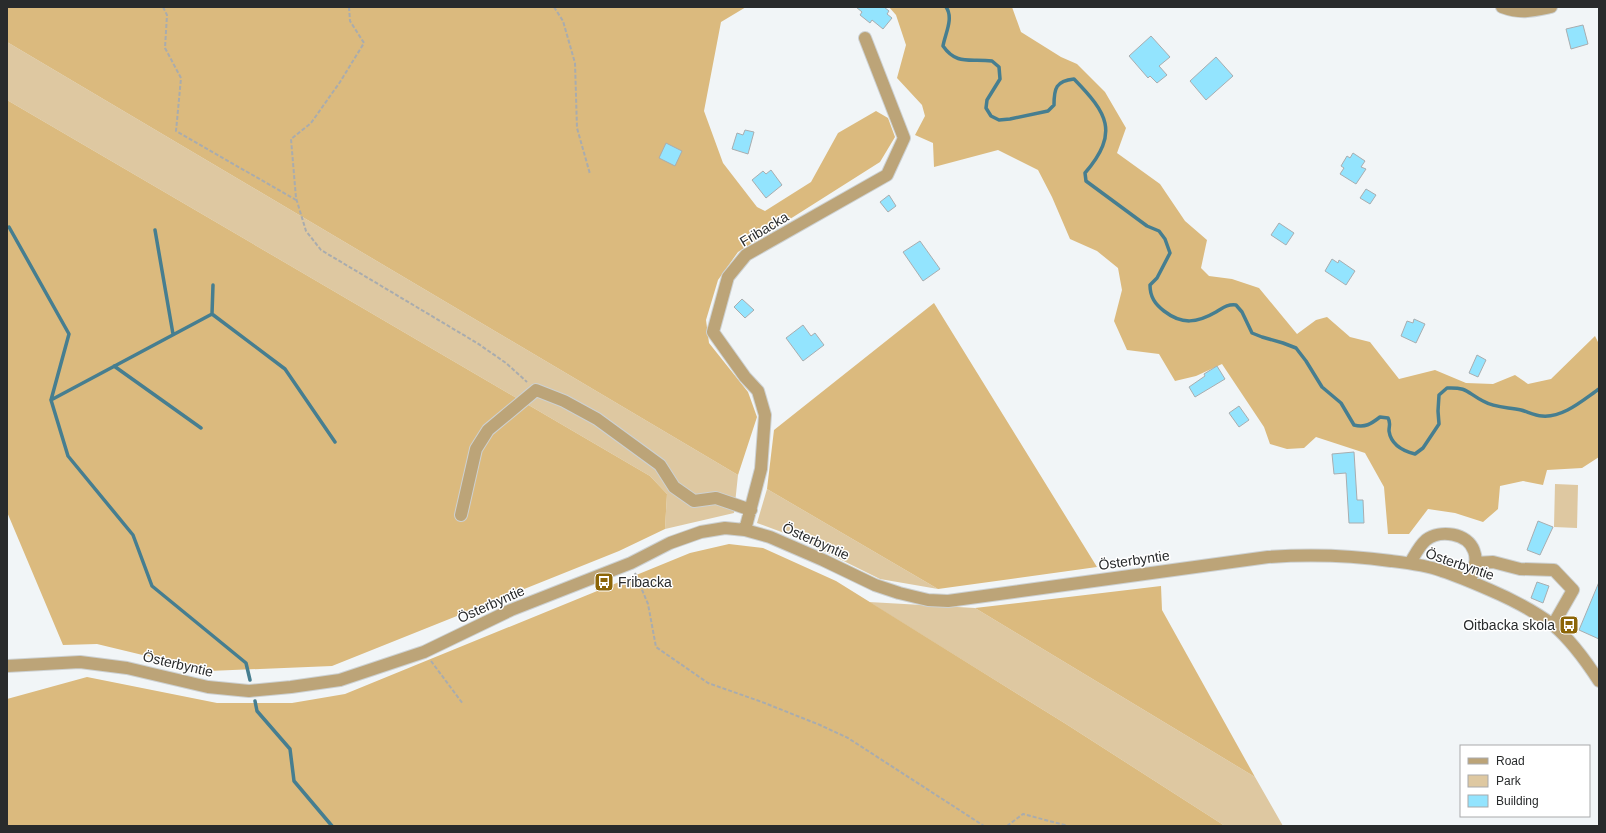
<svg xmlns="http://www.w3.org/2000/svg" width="1606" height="833" font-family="Arial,sans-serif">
	<rect width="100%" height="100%" fill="#f1f5f7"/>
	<path fill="#dec8a1" d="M7,42L738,475L734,513L665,529L667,494L650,476L7,100Z
		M1555,484L1578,485L1577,528L1554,527Z
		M767,489L938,589L880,579L795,537L757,523Z
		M869,602L975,608L1255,777L1283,826H1225L1066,724Z"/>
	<path fill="#dbba7e" d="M7,7H746L721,22L704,111L723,163L757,207L765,211L811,182L838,133L876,111L888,118L895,137L880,162L738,252L718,280L706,320L709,343L748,392L757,417L738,475L7,42Z
		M889,7H1012L1021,32L1061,57L1077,64L1105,92L1126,128L1117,153L1160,184L1185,221L1207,240L1201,268L1209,276L1232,279L1259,288L1297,334L1316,320L1327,317L1350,337L1370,342L1399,379L1435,370L1466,383L1493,384L1515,375L1528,384L1551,379L1595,336L1599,344V457L1582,468L1547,470L1543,485L1523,481L1500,486L1498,509L1483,522L1455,513L1428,509L1409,534H1388L1384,487L1365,453L1316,437L1304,448L1287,449L1270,444L1264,427L1222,364L1196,376L1175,381L1159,354L1127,350L1114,321L1122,290L1118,268L1097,251L1070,239L1052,197L1038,170L998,150L934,167L933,143L915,135L925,116L922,105L897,78L906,45L896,15Z
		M7,100L650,476L667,494L665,529L619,551L332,666L209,671L97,644L63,645L7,512Z
		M934,303L1097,567L938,589L767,489L774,430Z
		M729,544L763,548L836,581L1066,724L1225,826H7V699L87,677L217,703H292L345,694L690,553Z
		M1161,586L1162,610L1255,777L975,608Z"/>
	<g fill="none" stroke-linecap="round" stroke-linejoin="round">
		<path stroke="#467e90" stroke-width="3.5" d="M946,7C954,18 945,34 943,46C957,66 970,58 992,61L999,67L1000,79L987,100L986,108L991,116L999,120L1010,119L1048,111L1054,105C1054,88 1056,81 1074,79C1107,113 1120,132 1085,173L1086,181L1147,226L1159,231L1165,239L1170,253L1157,278L1150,285C1150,297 1155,304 1164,311C1182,325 1197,323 1216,312C1223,308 1227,304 1236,305L1242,312L1252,333L1262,337L1283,343L1296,348L1306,361L1322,387L1341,403L1354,425C1365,428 1371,424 1380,417L1388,418C1391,423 1389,425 1389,431C1391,445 1403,451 1415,454L1423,448L1439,424L1438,411L1439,395L1447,388C1468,387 1467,393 1483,401C1495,408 1508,407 1521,410C1528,412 1535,416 1542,416C1563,418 1583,400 1599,389
			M9,227L69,334L51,400L68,456L133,535L152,586L246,663L250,680
			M155,230L173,334
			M212,314L213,285
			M114,366L201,428
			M51,400L212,314L285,369L335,442
			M255,701L257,711L290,749L294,781L332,826"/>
	</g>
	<path fill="#93e4fe" stroke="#a9adaf" d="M856,7H884L889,11L887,14L892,18L883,29L872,20L870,23L860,15L862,12Z
		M1583,25L1588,44L1571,49L1566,29Z
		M1151,36L1170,57L1159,66L1167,75L1157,83L1150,76L1148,78L1129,56Z
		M1216,57L1233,76L1206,100L1190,81Z
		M745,130L754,132L748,154L732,149L737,133L743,135Z
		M666,143L682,151L675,166L659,158Z
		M1353,153L1365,161L1361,167L1366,169L1356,184L1340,174L1344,168L1341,166L1347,156L1350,158Z
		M771,170L782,185L766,198L752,180L763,171L766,174Z
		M1366,189L1376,195L1370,204L1360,198Z
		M889,195L896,206L888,212L880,202Z
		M1279,223L1294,233L1286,245L1271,235Z
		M920,241L940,269L923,281L903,252Z
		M1332,259L1338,263L1339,260L1355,271L1346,285L1325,271Z
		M742,299L754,310L745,318L734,307Z
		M1414,319L1425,324L1416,343L1401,336L1407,321L1413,323Z
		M803,325L811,336L815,333L824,345L803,361L786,338Z
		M1477,355L1486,360L1478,377L1469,373Z
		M1217,366L1225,379L1195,397L1189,387L1205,376L1204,374Z
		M1239,406L1249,420L1239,427L1229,413Z
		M1354,452L1357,500H1363L1364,523H1349L1346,473L1334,474L1332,454Z
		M1538,521L1553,527L1540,555L1527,550Z
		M1537,582L1549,586L1543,603L1531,598Z
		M1599,582V639L1579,630Z"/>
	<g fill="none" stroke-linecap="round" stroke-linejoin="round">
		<g stroke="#cdd1d2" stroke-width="14">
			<path id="minor" d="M1502,7C1521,14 1532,11 1551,7
				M461,515L476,449L488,430L536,390L564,401L597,419L660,465L674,487L694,501L716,498L751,510
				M745,530L761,469L765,415L758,391L745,377L713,332L728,277L746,255L887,175L904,138L865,38
				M1410,563C1415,555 1419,546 1426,540C1440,529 1468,533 1474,551C1478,561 1473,572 1470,581
				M1475,563L1493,562L1520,569L1554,570L1573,590L1553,625
				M7,666L80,662L127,668L208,687L249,691L291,687L340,680L424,652L511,610L631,563L670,543L701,532L725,528L745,530L770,537L823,560L875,585L899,593L928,600L948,601L1268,557C1311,554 1348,555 1391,561C1408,563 1426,565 1442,571C1458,576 1474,583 1490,590C1511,599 1534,611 1553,625C1572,641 1586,661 1599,681"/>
		</g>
		<path stroke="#a9acae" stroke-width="2" stroke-dasharray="4 2" stroke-linecap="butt" d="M163,7L167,15L165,48L181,78L176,131L296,200
			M349,7L350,21L364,43L340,82L311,123L291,139L296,198L306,231L321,250L477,343L506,363L527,382
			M554,7L563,21L575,63L577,128L590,174
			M635,573L648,604L656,647L708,683L762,702L820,725L848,738L984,826
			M431,661L463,704
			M1007,826L1023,814L1068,826"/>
		<use href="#minor" stroke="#bca478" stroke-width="12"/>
	</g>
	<defs>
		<g id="bus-square" transform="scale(1)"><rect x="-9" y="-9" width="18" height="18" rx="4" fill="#8c6507" stroke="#fff"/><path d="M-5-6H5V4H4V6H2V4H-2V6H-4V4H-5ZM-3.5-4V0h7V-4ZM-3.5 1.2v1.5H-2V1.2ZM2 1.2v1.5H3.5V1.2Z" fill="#fff"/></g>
	</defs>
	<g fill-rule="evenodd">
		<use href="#bus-square" x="604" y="582"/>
		<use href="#bus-square" x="1569" y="625"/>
	</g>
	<g text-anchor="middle" stroke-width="3" stroke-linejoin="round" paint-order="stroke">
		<g font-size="14" fill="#292b2c" stroke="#fff">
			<text transform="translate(764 229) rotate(-31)" y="5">Fribacka</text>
			<text transform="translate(816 541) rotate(24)" y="5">Österbyntie</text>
			<text transform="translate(1134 560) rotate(-8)" y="5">Österbyntie</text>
			<text transform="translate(1460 564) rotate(19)" y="5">Österbyntie</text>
			<text transform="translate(491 604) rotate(-24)" y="5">Österbyntie</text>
			<text transform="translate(178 664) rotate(13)" y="5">Österbyntie</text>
		</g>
		<g font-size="14" fill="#292b2c" stroke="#fff" text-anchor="start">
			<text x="618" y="587">Fribacka</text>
			<text x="1555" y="630" text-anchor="end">Oitbacka skola</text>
		</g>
	</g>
	<rect width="1606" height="833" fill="none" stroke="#292b2c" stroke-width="16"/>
	<rect x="1460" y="745" width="130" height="72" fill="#ffffff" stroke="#a9aaab"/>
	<rect x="1468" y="758" width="20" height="6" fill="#bca478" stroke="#a9aaab"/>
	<text x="1496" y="765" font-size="12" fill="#292b2c">Road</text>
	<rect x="1468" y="775" width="20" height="12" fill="#dec8a1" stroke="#a9aaab"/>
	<text x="1496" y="785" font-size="12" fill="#292b2c">Park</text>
	<rect x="1468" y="795" width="20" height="12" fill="#93e4fe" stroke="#a9aaab"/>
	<text x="1496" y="805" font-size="12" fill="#292b2c">Building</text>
</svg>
